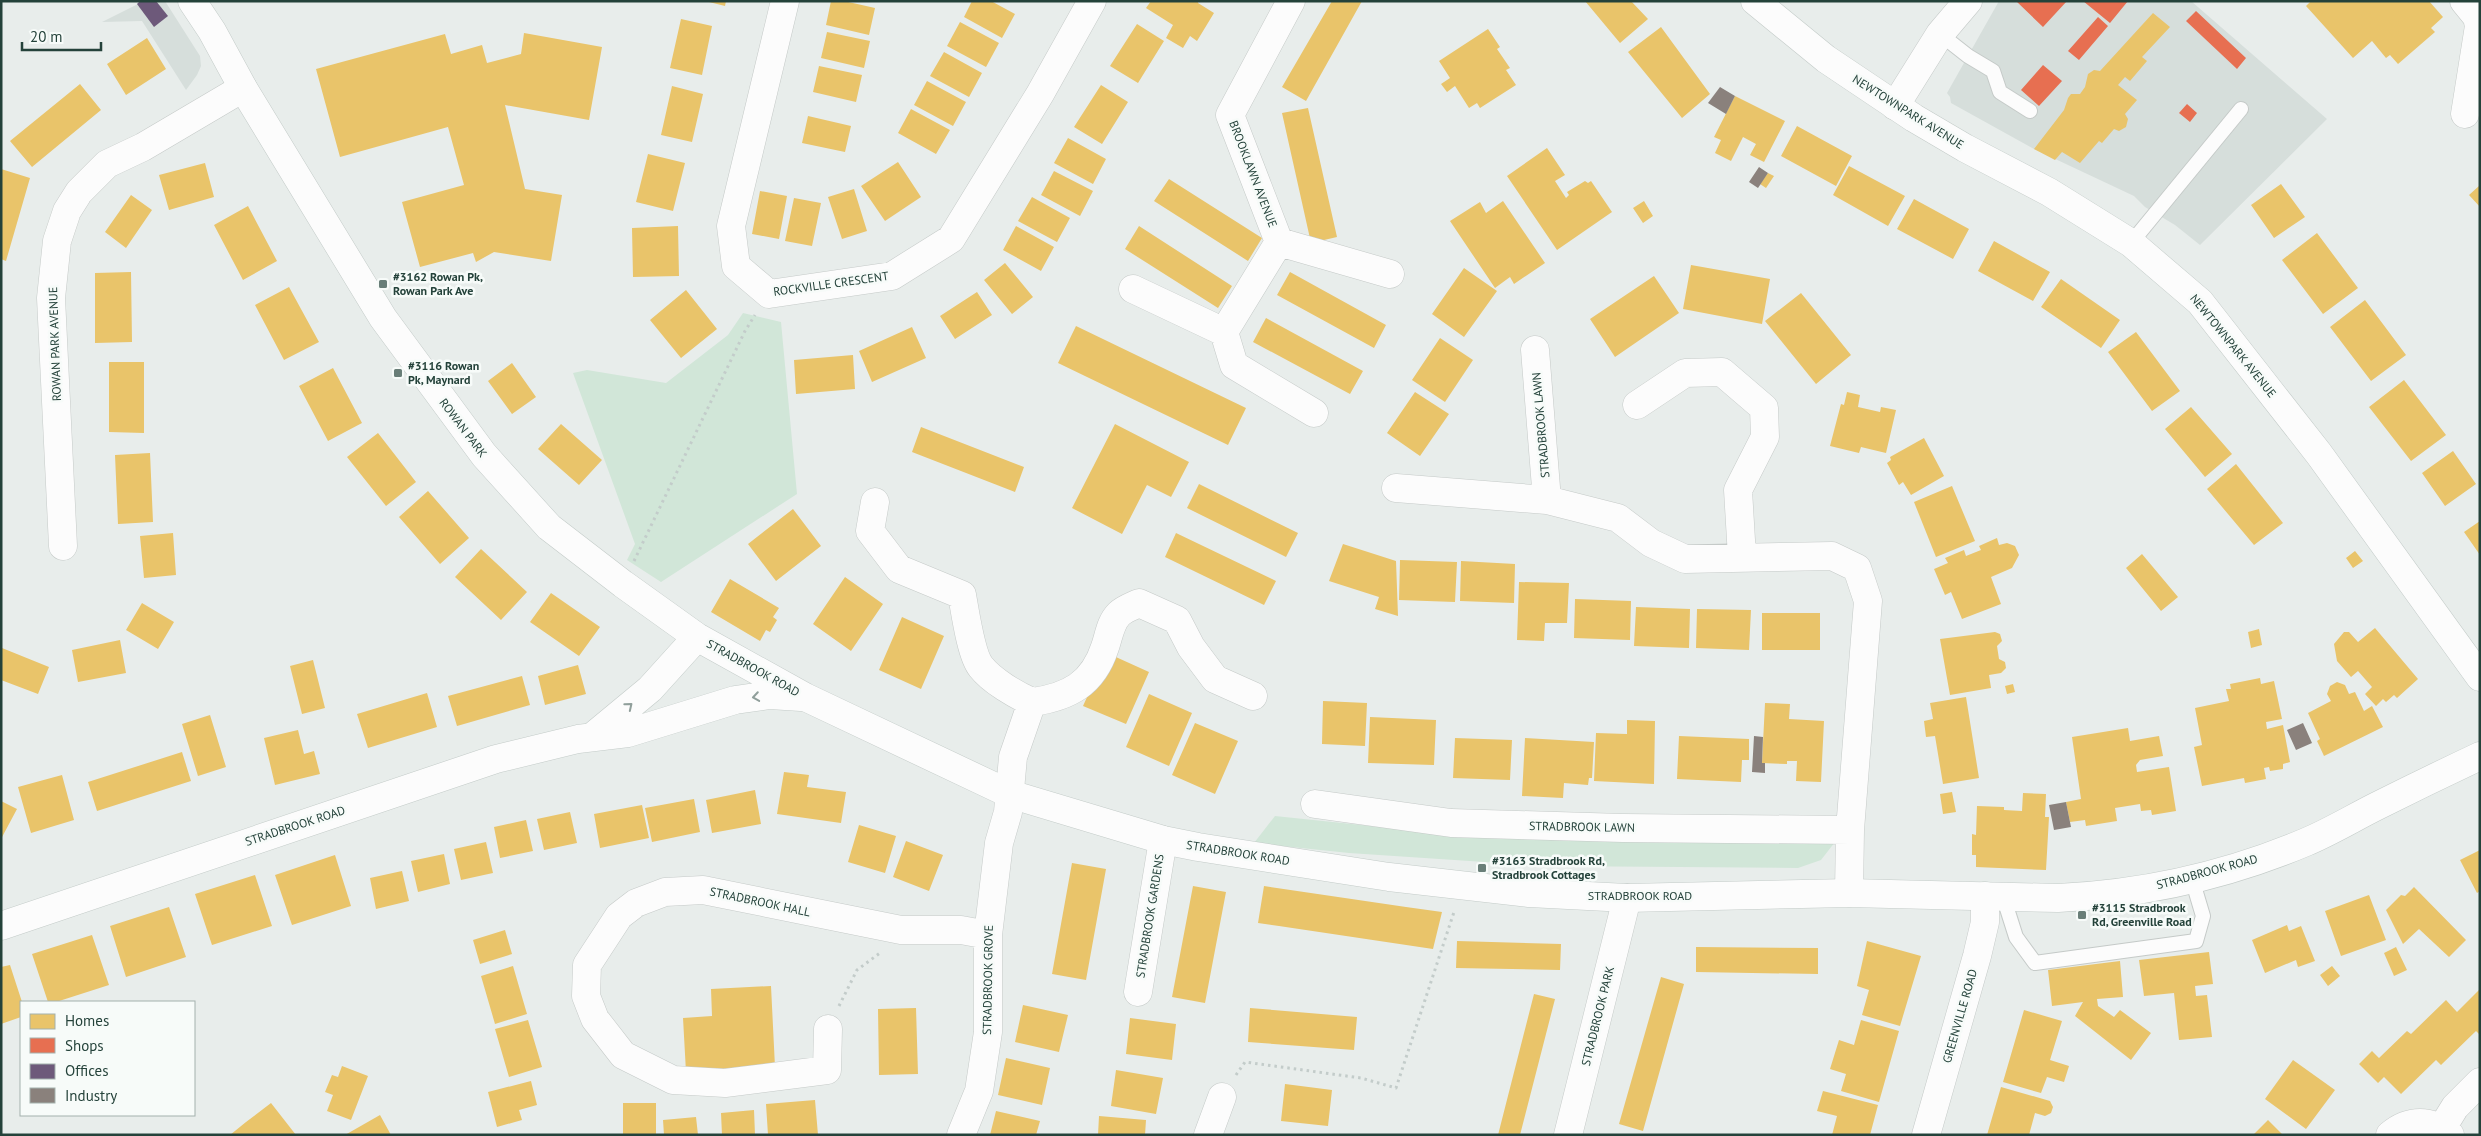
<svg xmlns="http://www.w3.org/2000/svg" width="2481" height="1136" font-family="'PT Sans',sans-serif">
	<rect width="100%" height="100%" fill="#e8edeb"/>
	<path fill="#d6dedb" d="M144,1H165L200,56L201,66L197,75L186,90L142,21L102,22Z
		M1999,1H2191L2327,119L2200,245L2175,225L2145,207L2134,196L2034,149L1951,103L1950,97L1947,93Z"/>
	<path fill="#d1e6d8" d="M743,313L781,322L797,494L661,582L627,560L635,544L573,373L587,370L666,383L728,335Z
		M1275,816L1457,835L1835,842L1821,860L1798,868L1545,866L1349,853L1254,843Z"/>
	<path fill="#e9c46a" d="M705,1H726L725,6Z
		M831,1H844L875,8L869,35L826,25Z
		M972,1H991L1015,14L1002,38L964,17Z
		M1151,1H1198V3L1214,13L1197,41L1190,36L1183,48L1166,38L1173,25L1146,8Z
		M1332,1H1362L1306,101L1282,87Z
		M1585,1H1631L1648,19L1620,43Z
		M2311,1H2429L2443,17L2431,28L2435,32L2398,64L2390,55L2386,58L2372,41L2353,58L2306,6Z
		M2153,13L2170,27L2142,57L2147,61L2130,81L2125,77L2118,85L2137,100L2125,114L2128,119L2126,127L2119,131L2114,129L2102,143L2099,141L2080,163L2062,152L2055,160L2034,149L2064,110L2068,98L2071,94H2080L2085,87L2088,74L2094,70L2100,71Z
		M681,19L712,26L702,75L670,68Z
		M960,22L999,43L986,67L947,46Z
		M1137,24L1164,41L1138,83L1110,66Z
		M1661,27L1710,94L1682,118L1628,52Z
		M1488,29L1500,47L1497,49L1510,68L1506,70L1516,85L1480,108L1477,103L1469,108L1455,86L1447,92L1441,84L1450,78L1439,61Z
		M827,32L870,41L864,68L821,58Z
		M524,33L602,47L589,120L505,105L525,189L562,195L551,261L494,252L476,262L473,253L420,267L402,202L464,185L448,127L340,157L316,69L445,34L451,54L482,45L487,63L521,54Z
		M147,38L166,69L126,95L107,64Z
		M944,52L982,73L969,97L930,76Z
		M819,66L862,75L856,102L813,92Z
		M927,81L966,102L953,126L914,105Z
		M80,84L101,110L32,167L10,141Z
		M1101,85L1128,102L1102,144L1074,127Z
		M672,86L703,94L692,142L661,135Z
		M1735,96L1785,121L1764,162L1750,155L1756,144L1743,137L1731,161L1715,153L1721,140L1714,137Z
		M1308,108L1337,237L1311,243L1282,113Z
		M911,109L950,130L936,154L898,133Z
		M808,116L851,126L845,152L802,143Z
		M1797,126L1852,156L1836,186L1781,156Z
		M1068,138L1106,159L1093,184L1054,163Z
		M1547,148L1565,175L1555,181L1566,198L1569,195L1567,192L1585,181L1588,183L1591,181L1612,212L1557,250L1507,176Z
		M648,154L685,163L673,211L636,202Z
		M898,162L921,197L885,221L861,186Z
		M205,163L214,197L169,210L159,175Z
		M1849,166L1905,196L1888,226L1833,195Z
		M1,169L30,178L6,261L1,259Z
		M1054,171L1093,191L1080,216L1041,195Z
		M1768,173L1774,176L1766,188L1760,184Z
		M1169,179L1262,238L1248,261L1154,201Z
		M2281,184L2305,217L2274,238L2251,205Z
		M2479,186L2480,187V207L2469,195Z
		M854,189L867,231L842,239L828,197Z
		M760,191L787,196L779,239L752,234Z
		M131,195L152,210L126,248L105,232Z
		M1032,197L1070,218L1057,242L1018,221Z
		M794,198L821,203L812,246L785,241Z
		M1914,199L1969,229L1953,259L1897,229Z
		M1503,201L1545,263L1514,284L1510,277L1495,288L1450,221L1480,202L1486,213Z
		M1644,201L1653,216L1643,223L1633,208Z
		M248,206L277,261L243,280L214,225Z
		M678,226L679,276L633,277L632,228Z
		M1016,226L1054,247L1041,271L1003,250Z
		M1139,226L1232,286L1218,308L1125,249Z
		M2317,233L2358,288L2323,314L2282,260Z
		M1994,241L2050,272L2033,301L1978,271Z
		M1005,263L1033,297L1012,314L984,280Z
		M1691,265L1770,279L1762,324L1683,309Z
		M1464,268L1497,291L1464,337L1432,314Z
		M131,272L132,342L95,343V273Z
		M1290,272L1386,325L1374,348L1277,295Z
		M1654,276L1679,313L1615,357L1590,319Z
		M2061,279L2120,320L2101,348L2041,307Z
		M289,287L319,342L284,360L255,305Z
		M686,290L717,329L681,358L650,320Z
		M977,292L992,315L955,339L940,316Z
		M1801,293L1851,355L1816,384L1765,321Z
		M2365,300L2406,355L2371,381L2330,327Z
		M1266,318L1363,371L1350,394L1253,342Z
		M1076,326L1246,408L1228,445L1058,363Z
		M912,327L926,358L872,382L859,351Z
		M2136,332L2180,391L2152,411L2108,352Z
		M1440,338L1473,360L1445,402L1412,380Z
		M853,355L855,389L796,394L794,360Z
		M109,362H144V433L109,432Z
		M512,363L536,397L512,414L488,381Z
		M333,368L362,423L328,441L299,386Z
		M2404,380L2446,435L2411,461L2369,407Z
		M1415,392L1449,414L1420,456L1387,433Z
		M1847,392L1860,395L1858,407L1880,412L1881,407L1896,410L1886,453L1861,447L1859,453L1830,446L1841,404L1844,405Z
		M2191,407L2232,454L2205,477L2165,429Z
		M561,424L602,460L579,485L538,449Z
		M1115,424L1189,462L1171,497L1147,485L1122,534L1072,508Z
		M921,427L1024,467L1015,492L912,452Z
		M378,433L416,482L386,506L347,457Z
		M1924,438L1944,476L1911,495L1903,482L1899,485L1887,463L1891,460L1890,457Z
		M2453,451L2476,484L2445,506L2422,473Z
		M150,453L153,522L118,524L115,455Z
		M2236,464L2283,523L2254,545L2207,489Z
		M1199,484L1298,533L1286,557L1187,508Z
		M1952,486L1975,541L1936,557L1914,502Z
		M428,491L469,538L440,564L399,517Z
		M793,509L821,546L776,581L748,544Z
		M2480,521V555L2464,532Z
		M173,533L176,575L144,578L140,536Z
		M1176,533L1276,581L1264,605L1165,557Z
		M1997,538L1999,545L2007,543L2015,546L2019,555L2012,568L1991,577L2001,604L1962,619L1951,592L1945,595L1934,569L1948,563L1945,558L1964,550L1966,556L1981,550L1979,546Z
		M1343,544L1396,561L1398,616L1375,609L1379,597L1329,581Z
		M481,549L527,592L501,620L455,577Z
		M2355,551L2363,561L2353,568L2346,558Z
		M2142,554L2178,597L2161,611L2126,568Z
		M1400,560L1457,562L1455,602L1399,600Z
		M1461,561L1515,564L1514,603L1460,601Z
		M845,577L883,604L851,651L813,624Z
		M730,579L779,608L773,617L777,620L770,632L766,630L760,641L711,612Z
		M1519,582L1569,583L1567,623H1545L1544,641L1517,640Z
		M551,593L600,627L579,656L530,622Z
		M1575,599L1631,601L1630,640L1574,638Z
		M142,603L174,622L158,649L126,630Z
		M1636,607L1690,609L1689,648L1634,646Z
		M1697,609L1751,610L1749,650L1696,648Z
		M1762,613H1820V650H1762Z
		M902,617L944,636L921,689L879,670Z
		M2375,628L2418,679L2397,698L2394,695L2386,702L2383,699L2376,706L2365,694L2372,687L2358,671L2351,677L2337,661L2334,644L2344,632H2349L2358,642Z
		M2259,629L2262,645L2251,648L2248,632Z
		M1995,632L2000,634L2002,641L1997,646L1999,659L2005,662L2006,668L2001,673L1989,675L1991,688L1950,695L1940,639Z
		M120,640L126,673L78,682L72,650Z
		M2,648L49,667L38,694L1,680Z
		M1107,653L1149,672L1126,724L1083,706Z
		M313,660L325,708L302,714L290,666Z
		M578,665L586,694L545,705L538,676Z
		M522,676L530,705L457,726L448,696Z
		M2260,678L2261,684L2274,681L2282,719L2266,722L2267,729L2283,725L2290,762L2283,764V769L2270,771L2269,767L2264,768L2266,779L2245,783L2244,778L2202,786L2194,747L2202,745L2195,708L2229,701L2226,689H2231L2230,684Z
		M2337,682L2345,685L2349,694L2355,692L2364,711L2372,706L2383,727L2324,756L2317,741L2320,739L2308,713L2331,701L2327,694L2330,686Z
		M2013,684L2015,692L2007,694L2005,686Z
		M427,693L437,727L368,748L357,714Z
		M1149,694L1192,713L1169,766L1126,747Z
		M1966,697L1979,778L1943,784L1935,736L1926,737L1924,721L1933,719L1930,703Z
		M1323,701L1367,703L1365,746L1322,744Z
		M1765,703L1790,704L1789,719L1824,721L1821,782L1796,781L1797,761H1787V764L1762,763Z
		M210,715L226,767L198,776L182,724Z
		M1370,717L1436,720L1434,765L1368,763Z
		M1627,720L1655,721L1654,784L1594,781L1596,733L1627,734Z
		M1195,723L1238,741L1215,794L1172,775Z
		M2128,728L2130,741L2159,736L2163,756L2140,760L2136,765L2137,772L2169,767L2176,811L2152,815L2151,810L2141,811L2140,804L2115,808L2117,821L2086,826L2085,820L2070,822L2066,802L2081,799L2072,737Z
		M298,730L304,754L314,751L320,774L275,785L264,738Z
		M1679,736L1749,739V760H1742L1741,782L1677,779Z
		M1455,738L1512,740L1510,780L1453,778Z
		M1525,738L1594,742L1592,778H1589L1588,785L1564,783L1563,798L1522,796Z
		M182,752L191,781L97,811L88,782Z
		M784,772L809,775L807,787L846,792L841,823L777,814Z
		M62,775L74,820L31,833L18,787Z
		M755,790L761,824L712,833L706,800Z
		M1952,792L1956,812L1943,814L1940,794Z
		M2023,793L2046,794L2045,817H2049L2046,870L1976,867V855H1972V834L1976,835L1977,806L2004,807V810L2022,811Z
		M694,799L700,832L652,842L645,808Z
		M1,801L17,809L1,839Z
		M642,805L649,838L600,848L594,814Z
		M570,812L577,843L544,850L537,819Z
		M526,820L533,851L500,858L494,827Z
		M859,825L896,836L885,873L848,862Z
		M906,841L943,855L929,891L893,877Z
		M486,842L493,873L461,880L454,849Z
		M2480,850V891L2477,893L2460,860Z
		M444,854L450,884L418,892L411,861Z
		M335,855L351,906L292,925L275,875Z
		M1072,863L1106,869L1086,980L1052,974Z
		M402,871L409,901L376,909L370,878Z
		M255,875L272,926L212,945L195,894Z
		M1193,886L1226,892L1205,1003L1172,997Z
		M1264,886L1406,907L1442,912L1433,949L1279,926L1258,923Z
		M2414,887L2466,940L2449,957L2419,929L2403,944L2386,910L2401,895L2405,896Z
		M2369,895L2386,940L2341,956L2325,911Z
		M169,907L186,957L126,977L110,926Z
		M2287,925L2289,931L2301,926L2315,961L2298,967L2296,960L2265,973L2252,940Z
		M505,930L512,954L480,964L473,940Z
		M92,935L109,985L56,1002H48L32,954Z
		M1457,941L1561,944L1560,970L1456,968Z
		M1867,941L1921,956L1900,1026L1862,1015L1869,990L1857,986Z
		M1696,947L1818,948V974L1696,972Z
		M2396,947L2407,970L2394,976L2384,953Z
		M2209,952L2213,984L2195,986L2196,996L2207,995L2212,1037L2179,1040L2174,993L2144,996L2139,960Z
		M2120,961L2123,997L2097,999L2098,1006L2114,1017L2120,1010L2151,1033L2131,1060L2075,1016L2083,1002L2052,1006L2048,970Z
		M10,965L22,1002L21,1017L1,1024V967Z
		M513,966L527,1014L495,1024L481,976Z
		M2332,966L2340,976L2328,986L2320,975Z
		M1661,977L1684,984L1643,1131L1619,1124Z
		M771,986L775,1067L686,1072L683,1018L712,1016L711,989Z
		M2480,989V1035L2476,1031L2441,1065L2436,1060L2401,1094L2384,1077L2378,1083L2359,1064L2372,1051L2379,1058L2407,1031L2411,1034L2446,1000L2457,1012Z
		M1534,994L1555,999L1520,1135H1498Z
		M1023,1005L1068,1015L1059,1052L1015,1042Z
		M916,1008L918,1074L879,1075L878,1009Z
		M1250,1008L1357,1017L1354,1050L1248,1042Z
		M2024,1010L2062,1021L2050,1060L2069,1066L2064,1082L2047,1077L2041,1093L2003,1082Z
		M1130,1018L1176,1024L1172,1060L1126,1054Z
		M528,1020L542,1067L509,1077L495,1029Z
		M1861,1020L1899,1031L1879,1102L1841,1091L1846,1074L1830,1069L1839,1040L1854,1045Z
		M1006,1058L1050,1068L1042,1105L998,1095Z
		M2293,1060L2335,1090L2306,1129L2265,1099Z
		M342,1066L368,1076L351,1120L327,1111L333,1095L325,1092L332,1075L338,1077Z
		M1116,1070L1163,1078L1156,1114L1111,1106Z
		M531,1081L537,1105L519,1110L522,1120L497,1127L488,1092Z
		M1285,1084L1332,1090L1328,1126L1281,1121Z
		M2001,1087L2050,1101L2053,1107L2051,1113L2045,1116L2035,1113L2029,1135H1987Z
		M1823,1091L1878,1105L1870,1135H1832L1837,1116L1817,1111Z
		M815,1100L818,1135H768L766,1104Z
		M271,1103L296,1135H230L246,1122Z
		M623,1103H656V1135H623Z
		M754,1110L755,1135H722L721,1113Z
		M996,1111L1040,1121L1036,1135H990Z
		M380,1115L391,1135H345Z
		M1099,1116L1146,1120L1145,1135H1098Z
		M696,1117L698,1135H664L663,1120Z
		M2268,1120L2283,1135H2253Z"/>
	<path fill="#e76f51" d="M2016,1H2067L2043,27Z
		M2083,1H2128L2110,23Z
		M2196,11L2246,58L2237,69L2186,21Z
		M2098,17L2108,26L2079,60L2068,51Z
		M2043,65L2062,81L2039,106L2021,90Z
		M2187,104L2197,113L2190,122L2179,113Z"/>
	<path fill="#6d597a" d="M140,1H156L168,16L154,27L137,4Z"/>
	<path fill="#8a817c" d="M1720,87L1735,96L1726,114L1708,103Z
		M1759,167L1768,173L1758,188L1749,182Z
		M2303,723L2312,743L2296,750L2287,730Z
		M1754,736L1763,737L1762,763H1765V773L1752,772Z
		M2066,802L2071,827L2054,830L2049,805Z"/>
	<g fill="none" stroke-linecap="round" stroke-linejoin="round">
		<g stroke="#c5cac8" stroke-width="16">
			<path id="lane" d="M1940,34L1968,56L1993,71L2000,92L2030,111
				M2131,243L2241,109
				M2003,896L2016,937L2035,963L2196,941L2203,916L2192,879"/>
		</g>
		<g stroke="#c5cac8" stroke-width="29">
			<path id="street" d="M785,1L731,226L736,266L769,294L892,276L951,239L1040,94L1092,1
				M1291,1L1230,115L1279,242L1390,274
				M2464,1L2477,17L2479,26L2465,114
				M1895,106L1940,34L1968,1
				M1279,242L1224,332L1234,365L1314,413
				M1133,289L1224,332
				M1535,350L1547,500
				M1637,405L1685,373L1722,372L1764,408L1765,437L1738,490L1742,557
				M1396,488L1547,500L1618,518L1651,543L1685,559L1832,556L1857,568L1868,601L1850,830L1849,893
				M875,502L870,531L899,569L962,595C965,611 971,655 981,667C992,681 1016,695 1032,702L1013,757L1008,812L999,843L988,935V1032L979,1091L961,1135
				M63,546L51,298L57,241L67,211L79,192L107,164L143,147L243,88
				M1032,702C1069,697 1093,684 1105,647C1109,636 1110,623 1119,614C1124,609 1133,606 1139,603L1177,620L1191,647L1215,679L1253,696
				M1315,804L1451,823L1623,828L1850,830
				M1138,992L1163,840
				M828,1029L827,1070L725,1083L673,1080L623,1055L595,1019L586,996L587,965L619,916L636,903L665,892L703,890L901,930H961L988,935
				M2442,1128L2455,1107L2480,1082
				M1208,1135L1222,1097
				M1568,1135L1627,898
				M1926,1135L1977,956L1985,922V896
				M2390,1135C2409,1119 2431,1119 2450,1135"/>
		</g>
		<g stroke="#c3cbc8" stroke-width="29">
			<path id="secondary" d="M192,1L212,31L243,88L383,318L484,455L549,527L623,584L697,637L805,697L1010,794L1163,840L1198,847L1389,877L1529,893L1627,898L1849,893L2058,898C2142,894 2228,875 2306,842C2330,832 2353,818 2377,806C2411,789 2446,772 2480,756
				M1755,1L1826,59L1914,118L1965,148L2049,192L2131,243L2200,302L2319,454L2480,677
				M592,737L650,689L697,637
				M1,926L496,759L578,739L628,733L735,700L770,695L801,697"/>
		</g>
		<path stroke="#c3ccca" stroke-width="3" stroke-dasharray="2.5 4" stroke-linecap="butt" d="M634,561L745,331L755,315
			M839,1006L857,970L880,953
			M1236,1075L1245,1062L1361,1078L1396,1088L1454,912"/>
		<use href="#lane" stroke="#fcfcfc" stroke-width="14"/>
		<use href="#street" stroke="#fcfcfc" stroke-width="28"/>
		<use href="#secondary" stroke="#fcfcfc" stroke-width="28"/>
	</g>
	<defs><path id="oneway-chevron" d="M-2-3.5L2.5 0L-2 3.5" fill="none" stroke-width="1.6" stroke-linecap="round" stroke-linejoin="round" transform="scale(1.25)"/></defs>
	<g stroke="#909f9b">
		<use href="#oneway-chevron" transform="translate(756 697) rotate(171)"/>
		<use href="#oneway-chevron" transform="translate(629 706) rotate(-39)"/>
	</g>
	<g fill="#697e78" stroke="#f7fbf9" stroke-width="2">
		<rect x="378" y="279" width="10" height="10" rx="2.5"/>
		<rect x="393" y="368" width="10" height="10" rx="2.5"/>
		<rect x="1477" y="863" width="10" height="10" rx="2.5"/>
		<rect x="2077" y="910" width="10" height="10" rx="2.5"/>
	</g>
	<g text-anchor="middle" stroke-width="5" stroke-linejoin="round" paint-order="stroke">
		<g font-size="12" fill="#24423a" stroke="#f7fbf9">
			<text transform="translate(1908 112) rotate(32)" y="4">NEWTOWNPARK AVENUE</text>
			<text transform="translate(1253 174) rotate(69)" y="4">BROOKLAWN AVENUE</text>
			<text transform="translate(831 284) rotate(-8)" y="4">ROCKVILLE CRESCENT</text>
			<text transform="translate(55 344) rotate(-92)" y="4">ROWAN PARK AVENUE</text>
			<text transform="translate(2233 346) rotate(51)" y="4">NEWTOWNPARK AVENUE</text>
			<text transform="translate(1541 425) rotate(-95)" y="4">STRADBROOK LAWN</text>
			<text transform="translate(463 428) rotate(53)" y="4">ROWAN PARK</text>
			<text transform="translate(753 668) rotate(29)" y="4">STRADBROOK ROAD</text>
			<text transform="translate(295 826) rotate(-18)" y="4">STRADBROOK ROAD</text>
			<text transform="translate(1582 827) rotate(1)" y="4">STRADBROOK LAWN</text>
			<text transform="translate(1238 853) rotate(9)" y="4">STRADBROOK ROAD</text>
			<text transform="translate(2207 872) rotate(-15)" y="4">STRADBROOK ROAD</text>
			<text x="1640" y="900">STRADBROOK ROAD</text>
			<text transform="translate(760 902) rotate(12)" y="4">STRADBROOK HALL</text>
			<text transform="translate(1150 916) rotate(-81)" y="4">STRADBROOK GARDENS</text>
			<text transform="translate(988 980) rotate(-89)" y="4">STRADBROOK GROVE</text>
			<text transform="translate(1598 1016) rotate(-76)" y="4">STRADBROOK PARK</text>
			<text transform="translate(1960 1016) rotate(-74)" y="4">GREENVILLE ROAD</text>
		</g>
		<g font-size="12" font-weight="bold" fill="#24423a" stroke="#f7fbf9" text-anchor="start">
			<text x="393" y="281">#3162 Rowan Pk,<tspan x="393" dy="14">Rowan Park Ave</tspan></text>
			<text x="408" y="370">#3116 Rowan<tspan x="408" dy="14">Pk, Maynard</tspan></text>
			<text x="1492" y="865">#3163 Stradbrook Rd,<tspan x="1492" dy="14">Stradbrook Cottages</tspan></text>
			<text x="2092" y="912">#3115 Stradbrook<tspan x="2092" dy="14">Rd, Greenville Road</tspan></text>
		</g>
	</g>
	<rect width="2481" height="1136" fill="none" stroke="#24423a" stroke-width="5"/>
	<rect x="20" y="1001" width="175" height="115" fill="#f7fbf9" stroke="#a3b1ad"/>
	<rect x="30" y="1014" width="25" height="15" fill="#e9c46a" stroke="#a3b1ad"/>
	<text x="65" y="1026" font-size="15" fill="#24423a">Homes</text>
	<rect x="30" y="1038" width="25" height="15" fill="#e76f51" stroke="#a3b1ad"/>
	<text x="65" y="1051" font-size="15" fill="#24423a">Shops</text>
	<rect x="30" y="1064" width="25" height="15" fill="#6d597a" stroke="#a3b1ad"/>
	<text x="65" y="1076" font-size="15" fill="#24423a">Offices</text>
	<rect x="30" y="1088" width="25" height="15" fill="#8a817c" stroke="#a3b1ad"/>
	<text x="65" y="1101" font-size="15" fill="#24423a">Industry</text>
	<path d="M22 42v8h79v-8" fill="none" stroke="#24423a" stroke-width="2.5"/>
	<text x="30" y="42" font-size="15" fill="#24423a" stroke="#f7fbf9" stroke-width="4" paint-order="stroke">20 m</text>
</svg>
